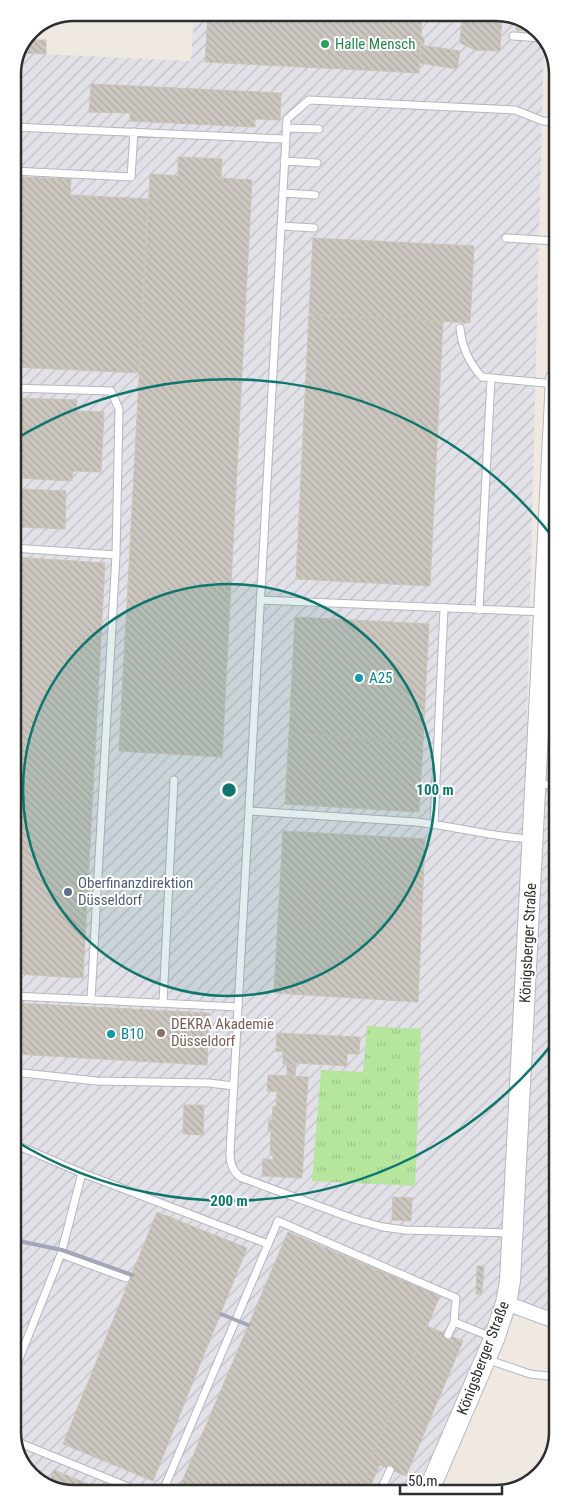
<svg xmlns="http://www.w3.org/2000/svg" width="570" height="1506" font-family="'Roboto Condensed',sans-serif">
	<defs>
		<pattern id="industrial-furrows" width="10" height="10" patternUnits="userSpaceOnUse" patternTransform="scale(1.25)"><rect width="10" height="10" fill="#e3e1e8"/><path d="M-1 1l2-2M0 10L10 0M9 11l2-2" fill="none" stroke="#c3c1c7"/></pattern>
		<pattern id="grass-tufts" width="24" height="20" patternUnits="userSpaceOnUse" patternTransform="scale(1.25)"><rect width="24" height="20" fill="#b6e59e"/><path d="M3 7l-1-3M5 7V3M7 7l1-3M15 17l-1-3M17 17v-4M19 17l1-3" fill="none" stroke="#9dc588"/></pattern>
		<pattern id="building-back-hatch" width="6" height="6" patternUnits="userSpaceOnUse" patternTransform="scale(1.25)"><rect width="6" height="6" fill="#cbc7bf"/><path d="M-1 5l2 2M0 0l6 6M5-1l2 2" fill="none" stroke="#afaba4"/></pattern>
	</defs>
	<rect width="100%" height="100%" fill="#efe9e1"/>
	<path fill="url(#industrial-furrows)" d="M194,13H478L512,17L534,25L544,41L527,716L556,713L557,1325L534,1315L510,1317L437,1492L70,1493L36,1481L15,1448L13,70L20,53L191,61Z"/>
	<path fill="url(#grass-tufts)" d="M367,1026L421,1029L415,1186L312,1181L321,1070L363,1072Z"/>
	<path fill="url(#building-back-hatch)" stroke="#cbc5ba" d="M208,13H422L421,37H424V44H420L419,73L205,62Z
		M462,13H502L500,51L475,50L460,43Z
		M517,19L534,25L537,32L516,30Z
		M26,40H46V54L21,53Z
		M420,45L460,51L457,69L420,63Z
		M91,84L281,93L280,120L255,119V127L130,121V113L89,112Z
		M178,157L222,159L221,178L252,180L222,757L119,751L150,174L178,176Z
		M21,177L71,179L70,195L148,199L139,373L13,367Z
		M313,238L474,246L470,323L309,314Z
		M13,270H17L14,323H13Z
		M309,314L443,321L430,586L296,579Z
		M20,398L77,400L76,411L104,412L101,472L73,471L72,481L16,478Z
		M22,489L66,491L65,529L20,527Z
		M13,557L105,563L83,978L14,974Z
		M295,617L429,624L423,741L289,734Z
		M289,734L423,741L419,812L285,804Z
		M283,831L425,839L418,1002L274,993Z
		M14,1003L209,1013L207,1065L14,1054Z
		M277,1033L360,1037L359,1054H347V1066L296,1063V1065L283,1064V1052L276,1051Z
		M287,1064L296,1065L295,1076L287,1075Z
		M268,1075L308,1077L302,1178L262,1176L263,1159L273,1160V1155H270L271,1131H268L269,1120H272L273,1106L276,1107L277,1092L267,1091Z
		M184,1105H204L203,1135L183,1134Z
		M393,1197L412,1198L411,1221L392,1220Z
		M157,1212L247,1248L153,1481L63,1444Z
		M288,1232L440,1296L371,1458L381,1462L368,1492L182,1493L178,1491Z
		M477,1266H484L482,1294H476Z
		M427,1326L463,1341L406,1476L380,1465L381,1462L371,1458Z
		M54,1470L110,1493H70L48,1485Z"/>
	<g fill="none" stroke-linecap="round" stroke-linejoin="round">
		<g stroke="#b4b7c1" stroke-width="9">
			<path id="service" d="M513,36L542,38
				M13,127L285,139
				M286,128L319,129
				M284,161L317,163
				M13,171L131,177L134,132
				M283,193L315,195
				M281,226L314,228
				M506,238L556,241
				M460,328C462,348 469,363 482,377L555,384
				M13,388L111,391L119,409L116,555L91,1000
				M13,548L116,555
				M260,600L544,612
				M479,610L491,379
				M539,726L556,728
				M538,785L556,784
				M249,811L416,822C454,826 492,837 530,839
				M434,824L444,609
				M14,996L238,1007
				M163,1003L174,780
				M14,1072L96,1081L209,1083L234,1086
				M14,1144L82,1173L268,1244
				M512,1233L405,1230L383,1227L354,1219L240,1177C232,1170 230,1163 230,1153L287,119L309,100L515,110L543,121L555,122
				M61,1254L126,1278
				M448,1335L454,1322L494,1338
				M486,1359L530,1374L557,1377
				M15,1369L61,1254L82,1173
				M15,1441L143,1493
				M380,1492L390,1470
				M162,1493L278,1221L456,1298L454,1322"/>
		</g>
		<g stroke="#b4b7c1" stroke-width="16">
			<path id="minor" d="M539,710L556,708
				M506,1303L557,1322"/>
		</g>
		<g stroke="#b4b7c1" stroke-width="22">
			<path id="secondary" d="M428,1492L494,1339L506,1303L510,1281L556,379"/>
		</g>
		<use href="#service" stroke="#fff" stroke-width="7"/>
		<use href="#minor" stroke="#fff" stroke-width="14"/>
		<use href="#secondary" stroke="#fff" stroke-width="20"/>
		<path stroke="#a3a6b8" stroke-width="4" d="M14,1240L62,1250L132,1275
			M221,1314L248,1325"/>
	</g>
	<circle cx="229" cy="790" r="206" fill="#0f766e" fill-opacity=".12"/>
	<g fill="none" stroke="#0f766e" stroke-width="2.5">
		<circle cx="229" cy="790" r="206"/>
		<path d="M555 1040A411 411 0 0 1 14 1140M14 440A411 411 0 0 1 555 540"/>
	</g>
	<circle fill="#2e9e5b" stroke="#fff" stroke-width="2" cx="325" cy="44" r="5"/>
	<g fill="#0f9aa8" stroke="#fff" stroke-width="2">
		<circle cx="359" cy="678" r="5"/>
		<circle cx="111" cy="1034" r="5"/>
	</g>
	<circle fill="#5c6f8a" stroke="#fff" stroke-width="2" cx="68" cy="892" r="5"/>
	<circle fill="#8d6e63" stroke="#fff" stroke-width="2" cx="161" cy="1033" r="5"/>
	<g text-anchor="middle" stroke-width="4" stroke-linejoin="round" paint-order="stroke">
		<g font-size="15" fill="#27864d" stroke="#fff" text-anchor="start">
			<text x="335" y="49">Halle Mensch</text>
		</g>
		<g font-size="15" fill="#0d838f" stroke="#fff" text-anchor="start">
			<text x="369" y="683">A25</text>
			<text x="121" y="1039">B10</text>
		</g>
		<g font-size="15" fill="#4e5e75" stroke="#fff" text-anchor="start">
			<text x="78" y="888">Oberfinanzdirektion<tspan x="78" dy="17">Düsseldorf</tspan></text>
		</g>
		<g font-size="15" fill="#2e2e2e" stroke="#fff">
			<text transform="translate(528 943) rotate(-87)" y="5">Königsberger Straße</text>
			<text transform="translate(483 1358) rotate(-69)" y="5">Königsberger Straße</text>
		</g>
		<g font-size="15" fill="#785e54" stroke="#fff" text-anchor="start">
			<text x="171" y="1029">DEKRA Akademie<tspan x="171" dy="17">Düsseldorf</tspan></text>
		</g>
	</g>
	<path d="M0 0H570V1506H0ZM74 21H496A53 53 0 0 1 549 74V1432A53 53 0 0 1 496 1485H74A53 53 0 0 1 21 1432V74A53 53 0 0 1 74 21Z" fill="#fff" fill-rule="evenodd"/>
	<path fill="none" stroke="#2e2e2e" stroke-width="2.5" d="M74 21H496A53 53 0 0 1 549 74V1432A53 53 0 0 1 496 1485H74A53 53 0 0 1 21 1432V74A53 53 0 0 1 74 21Z"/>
	<circle cx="229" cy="790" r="8" fill="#0f766e" stroke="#fff" stroke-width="2.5"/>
	<g font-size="15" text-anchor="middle" font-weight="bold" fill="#0f766e" stroke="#fff" stroke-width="4" stroke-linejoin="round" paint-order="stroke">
		<text x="435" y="795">100 m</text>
		<text x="229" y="1206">200 m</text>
	</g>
	<path d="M400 1486v8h102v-8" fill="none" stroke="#2e2e2e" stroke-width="2.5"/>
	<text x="408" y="1486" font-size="15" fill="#2e2e2e" stroke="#ffffff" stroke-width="4" paint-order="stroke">50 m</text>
</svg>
